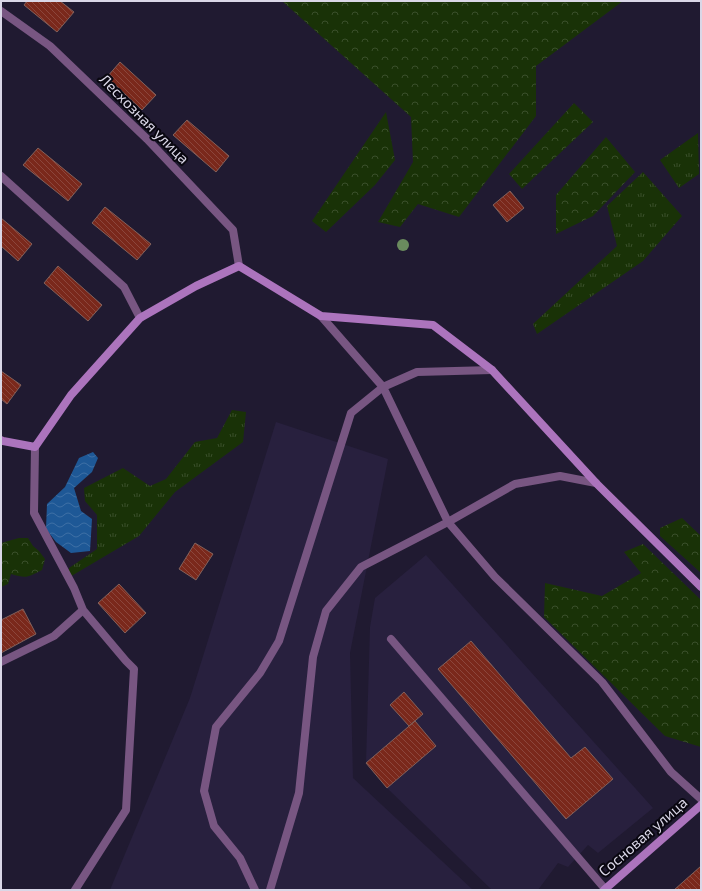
<svg xmlns="http://www.w3.org/2000/svg" width="702" height="891" font-family="'Exo 2',sans-serif">
	<defs>
		<pattern id="grass-tufts" width="24" height="20" patternUnits="userSpaceOnUse"><rect width="24" height="20" fill="#193207"/><path d="M3 7l-1-3M5 7V3M7 7l1-3M15 17l-1-3M17 17v-4M19 17l1-3" fill="none" stroke="#3a4f2b"/></pattern>
		<pattern id="forest-crowns" width="20" height="18" patternUnits="userSpaceOnUse"><rect width="20" height="18" fill="#193207"/><path d="M2 6a3 3 0 1 1 6 0M12 15a3 3 0 1 1 6 0" fill="none" stroke="#3a4f2b"/></pattern>
		<pattern id="water-waves" width="16" height="10" patternUnits="userSpaceOnUse"><rect width="16" height="10" fill="#1e5896"/><path d="M0 5q4-4 8 0t8 0" fill="none" stroke="#3e6fa5"/></pattern>
		<pattern id="building-back-hatch" width="6" height="6" patternUnits="userSpaceOnUse"><rect width="6" height="6" fill="#7a281b"/><path d="M-1 5l2 2M0 0l6 6M5-1l2 2" fill="none" stroke="#8c463c"/></pattern>
	</defs>
	<rect width="100%" height="100%" fill="#201a31"/>
	<path fill="#28203e" d="M276,422L388,459L350,653L353,778L473,890H110L190,698Z
		M426,555L653,808L598,853L588,845L568,867L558,863L538,890H492L387,788L366,763L370,627L375,598Z"/>
	<path fill="url(#grass-tufts)" d="M698,133L699,174L679,188L660,160Z
		M643,172L682,216L643,261L537,334L533,324L617,246L607,206Z
		M232,410L246,412L243,442L175,492L139,536L68,578L69,568L97,549V515L85,501L84,488L123,468L150,486L166,479L195,442L217,438Z"/>
	<path fill="url(#forest-crowns)" d="M282,1H623L536,66V116L459,217L418,204L400,227L378,222L413,162L411,117Z
		M574,103L593,122L522,189L509,174Z
		M386,112L395,160L375,185L326,232L312,221Z
		M606,137L635,172L593,216L556,234V195Z
		M682,518L701,536V573L660,536V528Z
		M19,538H28L33,546L39,551L45,559L42,570C28,577 27,579 11,574L8,584L1,587V543Z
		M643,544L701,600V747L665,736L544,617L545,583L602,596L641,573L624,552Z"/>
	<path fill="url(#water-waves)" d="M93,452L98,458L92,472L74,488L81,511L92,519L90,551L71,553L56,542L46,529L47,504L65,487L79,458Z"/>
	<path fill="url(#building-back-hatch)" stroke="#82615b" d="M27,1H60L74,12L57,32L24,5Z
		M120,62L156,95L142,110L107,77Z
		M187,120L229,156L216,172L173,135Z
		M38,148L82,184L68,201L23,165Z
		M510,191L524,208L507,222L493,205Z
		M105,207L151,244L137,260L92,223Z
		M1,218L32,244L18,261L1,246Z
		M58,266L102,305L88,321L44,283Z
		M1,371L21,385L7,404L1,399Z
		M195,543L213,554L196,580L179,569Z
		M119,584L146,613L125,633L98,603Z
		M23,609L36,634L1,653V620Z
		M471,641L571,758L585,747L613,779L566,819L438,669Z
		M404,692L423,714L409,726L390,705Z
		M415,721L436,746L387,788L366,763Z
		M701,866V890H674Z"/>
	<g fill="none" stroke-linecap="round" stroke-linejoin="round">
		<path stroke="#785682" stroke-width="8" d="M321,316L383,387L448,522L495,577L602,682L671,772L701,799
			M391,639L606,890
			M255,890L240,858L214,826L204,791L216,727L260,673L279,641L351,413L383,387L417,372L492,370
			M270,890L299,793L313,657L326,611L361,567L448,522L515,484L560,476L596,483"/>
		<path stroke="#785682" stroke-width="8" d="M1,11L50,46L147,139L233,230L239,266
			M1,176L124,287L140,318
			M1,662L54,636L83,610L74,588L34,513L35,447
			M75,890L126,810L134,669L126,661L83,610"/>
		<path stroke="#ac74bd" stroke-width="8" d="M1,440L3,441L35,447L71,395L140,318L196,286L239,266L321,316L433,325L492,370L596,483L701,587
			M604,890L701,805"/>
	</g>
	<circle fill="#6a8b5e" cx="403" cy="245" r="6"/>
	<g text-anchor="middle" stroke-width="4" stroke-linejoin="round" paint-order="stroke">
		<g font-size="15" fill="#dad7e7" stroke="#090710">
			<text transform="translate(144 119) rotate(45)" y="5">Лесхозная улица</text>
			<text transform="translate(643 837) rotate(-41)" y="5">Сосновая улица</text>
		</g>
	</g>
	<rect width="702" height="891" fill="none" stroke="#dad7e7" stroke-width="4"/>
</svg>
